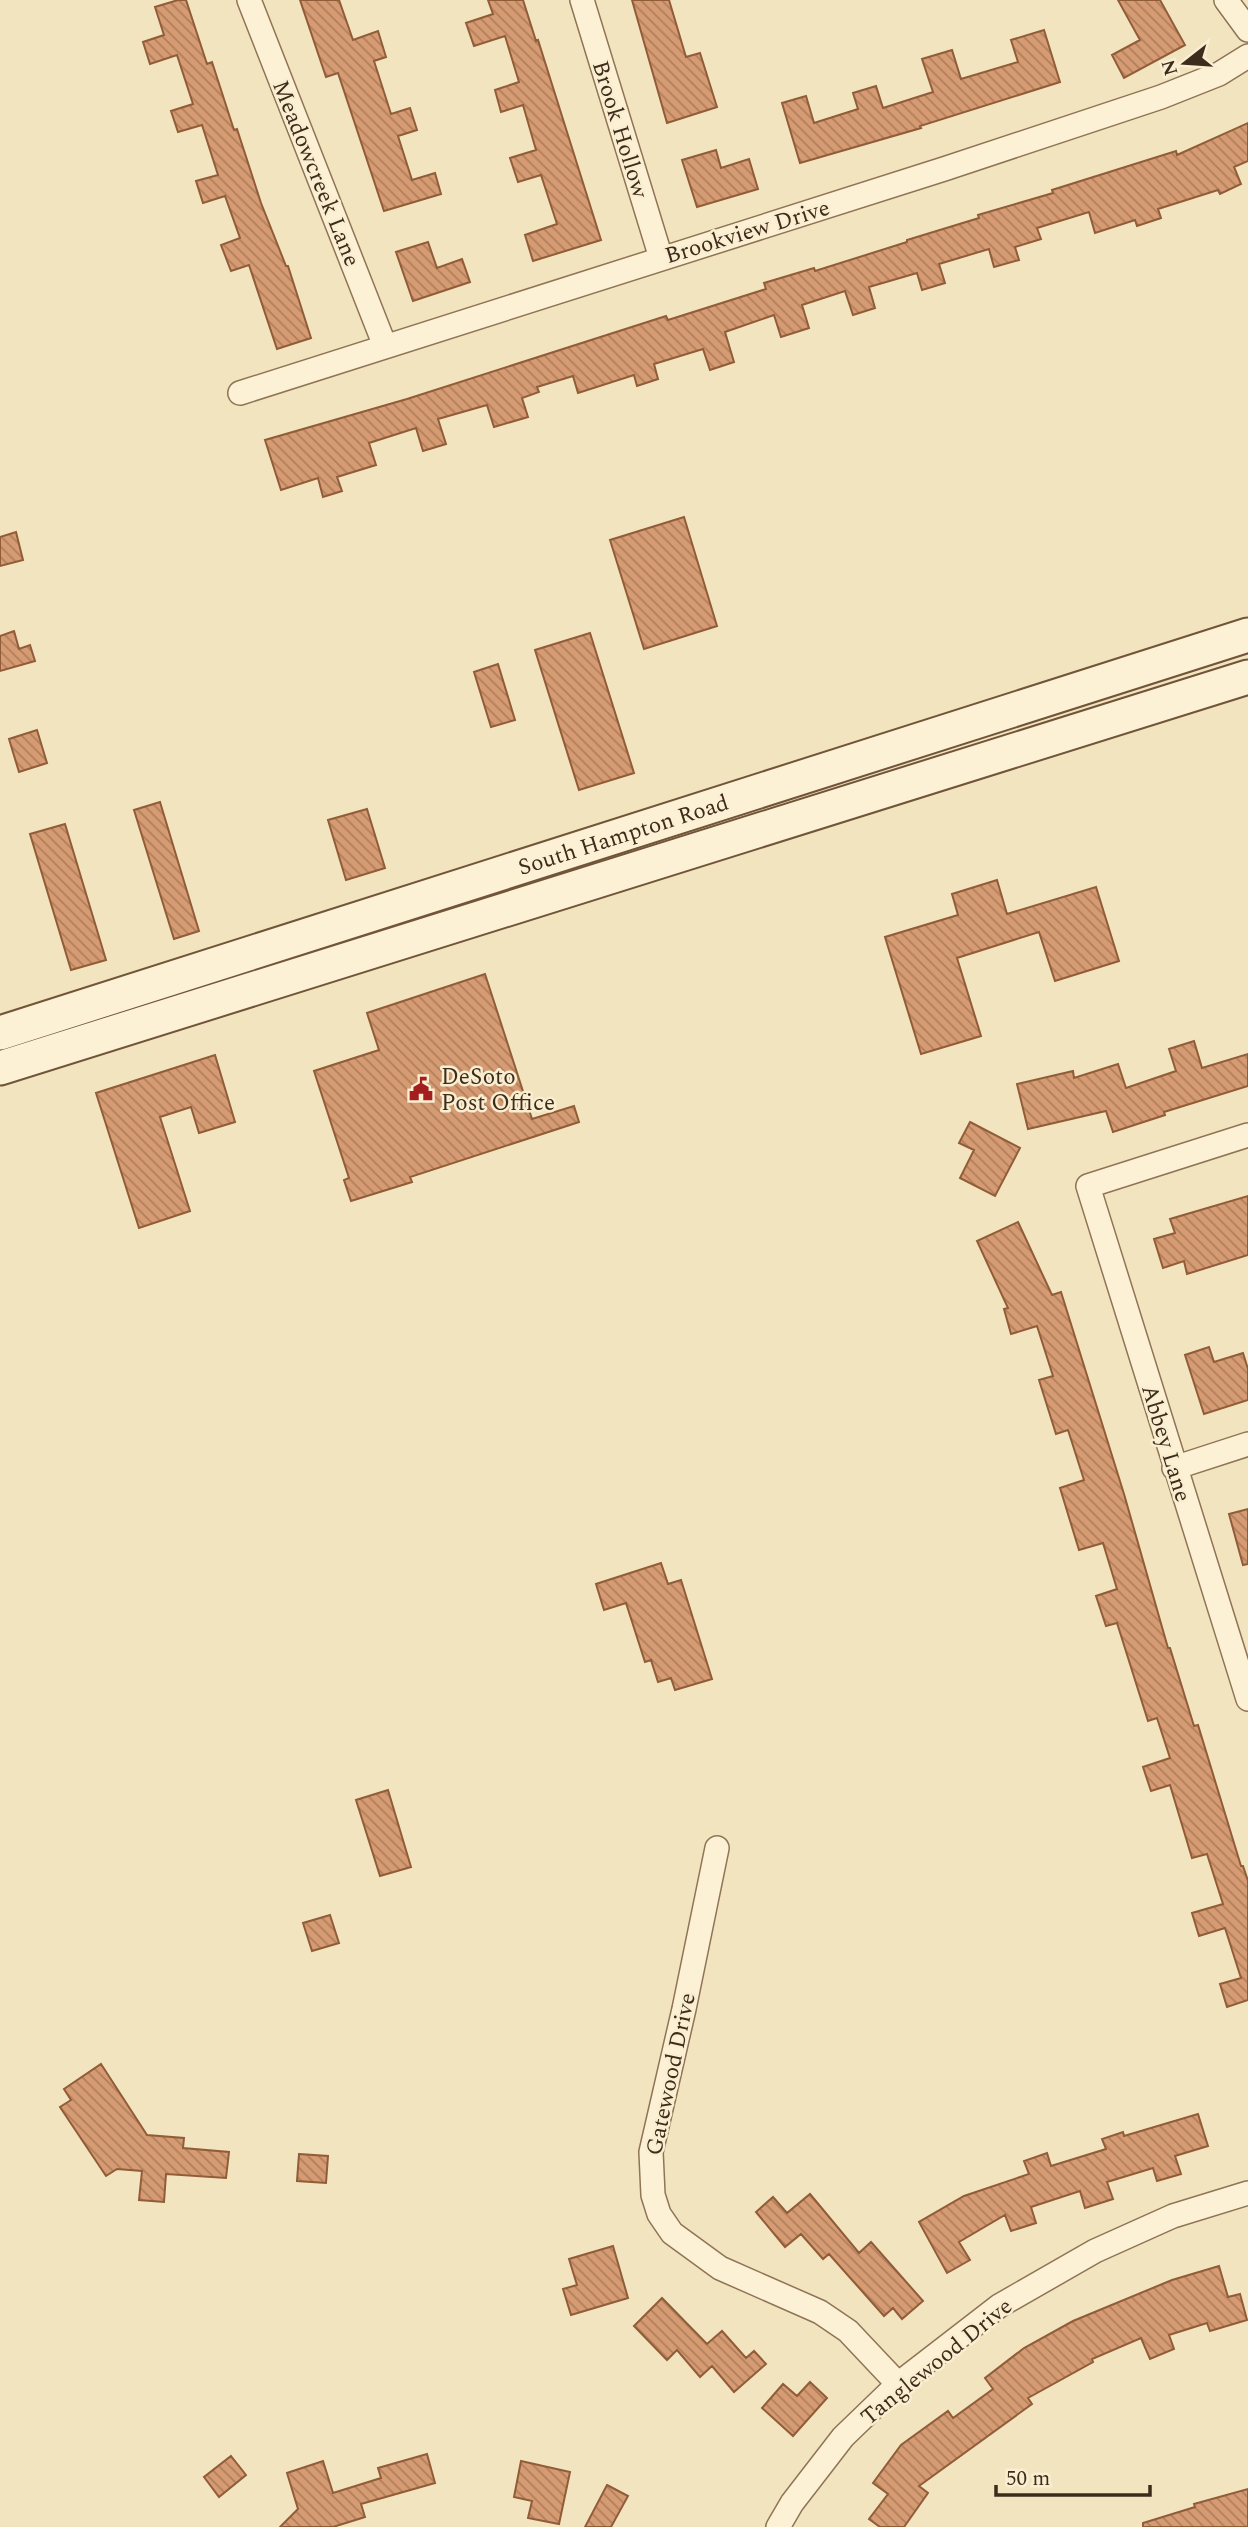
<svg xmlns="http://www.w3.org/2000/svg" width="1248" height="2527" font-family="Spectral,serif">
	<defs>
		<pattern id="building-back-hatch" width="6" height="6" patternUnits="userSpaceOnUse" patternTransform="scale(1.75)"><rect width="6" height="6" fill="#d69b72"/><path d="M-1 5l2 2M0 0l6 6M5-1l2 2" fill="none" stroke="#af7f5d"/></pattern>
	</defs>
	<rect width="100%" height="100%" fill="#f3e4c0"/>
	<path fill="url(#building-back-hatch)" stroke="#915c38" stroke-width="2" d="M178,0H186L207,64L212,62L234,130L237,129L261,203L286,266H288L311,338L277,349L249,265L231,271L221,245L240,238L225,196L203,203L196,181L218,175L202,125L178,132L171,111L193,104L177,55L150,64L143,42L164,35L155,7Z
		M300,0H339L353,40L378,31L386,57L374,61L391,114L410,108L417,130L398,136L412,180L435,173L441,194L384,211L338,73L326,77Z
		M488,0H523L536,41L538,40L601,240L533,261L525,235L557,224L541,175L518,182L510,158L536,150L523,105L501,112L495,90L519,82L505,36L474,46L466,23L493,14Z
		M632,0H669L686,57L700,53L717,107L667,123Z
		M1118,0H1160L1185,45L1124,78L1112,55L1140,40Z
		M1044,30L1060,82L920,126L921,128L800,163L782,103L806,96L814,123L858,109L853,93L876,86L883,108L933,92L922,59L952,50L961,79L1018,62L1011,40Z
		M1248,123V161L1234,167L1241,184L1220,194L1218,190L1158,209L1161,218L1137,226L1135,220L1095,233L1089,212L1037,228L1041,239L1015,247L1019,260L994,267L989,249L939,264L945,283L922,290L917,273L869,287L875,308L853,315L845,291L802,305L809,328L781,337L774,315L725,332L734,362L710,370L703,349L654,364L658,379L637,386L634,375L578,393L573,376L537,387L539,392L522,398L528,417L494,427L487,405L438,419L446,444L423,451L416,428L369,443L376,465L337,477L342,491L323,497L318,478L281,490L265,440L407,399L666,316L668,320L766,289L764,283L814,268L815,271L907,242V240L979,218L978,215L1053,193L1052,190L1176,151L1177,155Z
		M716,150L721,168L749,159L758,189L697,207L682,160Z
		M428,242L437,268L462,259L470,282L413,301L396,252Z
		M684,517L717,626L644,649L610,540Z
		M16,532L23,560L0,566V537Z
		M14,631L19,649L30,645L35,661L0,671V636Z
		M590,633L634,773L579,790L535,650Z
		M498,664L515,720L491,727L474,672Z
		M37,730L47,763L19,772L9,739Z
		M160,802L199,931L174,939L134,810Z
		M367,809L385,868L346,880L328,820Z
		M65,824L106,960L71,970L30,834Z
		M997,880L1007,914L1096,887L1119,961L1055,981L1039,932L957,958L981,1036L921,1054L885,937L958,915L952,894Z
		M485,974L532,1119L574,1106L579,1122L410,1177L412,1182L351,1201L344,1180L349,1178L314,1071L379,1050L367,1013Z
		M1194,1041L1202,1068L1248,1054V1086L1164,1112L1165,1115L1113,1132L1106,1111L1028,1129L1017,1084L1073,1071L1074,1078L1118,1064L1126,1088L1176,1071L1169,1049Z
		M215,1055L235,1122L199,1133L191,1107L160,1117L190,1211L139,1228L96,1093Z
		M970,1122L1020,1148L995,1196L960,1178L974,1150L959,1143Z
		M1248,1196V1255L1187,1274L1184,1261L1163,1268L1154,1239L1175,1233L1170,1219Z
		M1018,1222L1052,1295L1061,1292L1124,1494L1168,1648H1170L1194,1726L1198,1725L1241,1866H1243L1248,1881V2000L1227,2007L1220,1984L1241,1978L1225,1928L1199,1936L1192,1913L1223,1904L1207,1854L1192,1858L1170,1785L1151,1791L1143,1767L1170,1758L1157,1718L1148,1721L1117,1623L1106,1626L1096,1596L1117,1589L1103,1543L1079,1550L1060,1488L1084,1480L1068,1430L1056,1434L1039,1380L1053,1376L1037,1326L1011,1334L1004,1309L1008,1308L977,1241Z
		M1209,1347L1214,1362L1243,1353L1248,1369V1400L1204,1414L1185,1355Z
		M1248,1509V1564L1243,1565L1229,1514Z
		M661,1563L668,1584L681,1580L712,1679L675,1690L671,1678L658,1682L651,1660L645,1662L626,1603L604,1610L596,1584Z
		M388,1790L411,1867L380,1876L356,1800Z
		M330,1915L339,1943L312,1951L303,1923Z
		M101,2064L147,2135L184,2138L183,2148L229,2152L226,2178L166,2174L164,2202L139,2200L142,2171L117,2169L106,2176L60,2107L71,2100L64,2089Z
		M1198,2114L1208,2146L1175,2156L1181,2174L1157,2181L1153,2168L1107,2182L1113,2199L1085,2208L1080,2191L1031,2207L1036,2223L1011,2231L1005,2215L959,2242L970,2260L947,2273L919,2222L964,2196L1029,2174L1024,2161L1047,2153L1051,2166L1106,2149L1102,2139L1123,2132L1124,2136Z
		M299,2154L328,2156L326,2183L297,2181Z
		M810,2194L859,2253L871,2242L923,2301L902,2319L893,2308L884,2316L829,2254L823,2259L801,2234L785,2247L756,2212L773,2197L787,2213Z
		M613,2246L628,2298L571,2315L563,2289L577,2285L569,2259Z
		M1219,2266L1228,2297L1240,2294L1247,2320L1210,2331L1207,2323L1169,2335L1174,2349L1150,2359L1141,2338L1092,2359L1093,2362L1028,2398L1032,2404L919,2486L928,2493L904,2527H880L869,2519L888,2494L873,2483L901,2445L948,2411L953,2418L993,2389L985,2378L1024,2348L1073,2321L1172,2280Z
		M662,2298L707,2344L722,2331L746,2358L754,2351L766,2364L734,2392L712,2366L700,2377L677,2350L667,2360L634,2326Z
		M810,2382L827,2398L793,2436L762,2408L783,2384L797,2396Z
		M427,2454L435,2483L361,2504L365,2517L333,2527H280L298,2509L287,2473L323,2461L333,2493L381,2478L378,2468Z
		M231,2456L246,2475L219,2497L204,2477Z
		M521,2461L570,2472L559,2524L528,2518L532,2501L514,2497Z
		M607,2485L628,2496L611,2527H585Z
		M1248,2489V2527H1143V2523L1195,2507L1194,2504Z"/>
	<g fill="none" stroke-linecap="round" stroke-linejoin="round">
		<g stroke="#8f7456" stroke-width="26">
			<path id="minor" d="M249,0L385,346
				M582,0L661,258
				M1226,0L1248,30
				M240,393L944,169L1161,97L1219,74L1248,56
				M1248,1135L1088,1186L1248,1699
				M1174,1468L1248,1444
				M717,1848L684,2009L651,2152L653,2195L659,2214L672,2233L720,2268L820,2312L848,2331L898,2384
				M778,2527L792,2503L843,2437L898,2384L999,2306L1095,2251L1173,2216L1248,2193"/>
		</g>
		<g stroke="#715539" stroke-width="37">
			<g id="secondary">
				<path id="s1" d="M0,1033L1248,635"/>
				<path d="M0,1068L1248,677"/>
			</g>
		</g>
		<use href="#minor" stroke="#fdf1d5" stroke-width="23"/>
		<use href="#secondary" stroke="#fdf1d5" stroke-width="33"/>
	</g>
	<defs>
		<g id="civic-bare" transform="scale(1.89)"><path d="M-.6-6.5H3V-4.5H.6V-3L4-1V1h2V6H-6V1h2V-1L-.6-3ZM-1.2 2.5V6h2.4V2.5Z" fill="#a51e1f" stroke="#faeed1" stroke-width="2.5" paint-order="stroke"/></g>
	</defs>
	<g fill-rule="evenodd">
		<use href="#civic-bare" x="421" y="1089"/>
	</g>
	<g text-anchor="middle" stroke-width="5" stroke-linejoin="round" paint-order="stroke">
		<g font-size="23" fill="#3d2c1c" stroke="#faeed1">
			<text transform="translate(621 129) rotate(73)" y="8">Brook Hollow</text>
			<text transform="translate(317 173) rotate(68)" y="8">Meadowcreek Lane</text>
			<text transform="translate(747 231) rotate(-17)" y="8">Brookview Drive</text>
			<text dy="8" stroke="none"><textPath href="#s1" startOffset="654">South Hampton Road</textPath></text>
			<text transform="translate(1167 1443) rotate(73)" y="8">Abbey Lane</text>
			<text transform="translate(670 2074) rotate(-78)" y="8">Gatewood Drive</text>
			<text transform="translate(936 2361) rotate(-39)" y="8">Tanglewood Drive</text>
		</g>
		<g font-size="23" fill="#3d2c1c" stroke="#faeed1" text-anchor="start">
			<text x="441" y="1084">DeSoto<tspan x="441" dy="26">Post Office</tspan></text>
		</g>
	</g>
	<g transform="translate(1185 63) rotate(253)" stroke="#faeed1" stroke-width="5" paint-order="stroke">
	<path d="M0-5L12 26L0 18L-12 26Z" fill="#3d2c1c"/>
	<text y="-10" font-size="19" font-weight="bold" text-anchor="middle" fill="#3d2c1c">N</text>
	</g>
	<path d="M996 2485v10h154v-10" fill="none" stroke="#3d2c1c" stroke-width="3.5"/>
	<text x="1006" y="2485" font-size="21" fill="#3d2c1c" stroke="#faeed1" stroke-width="5" paint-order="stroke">50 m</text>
</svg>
